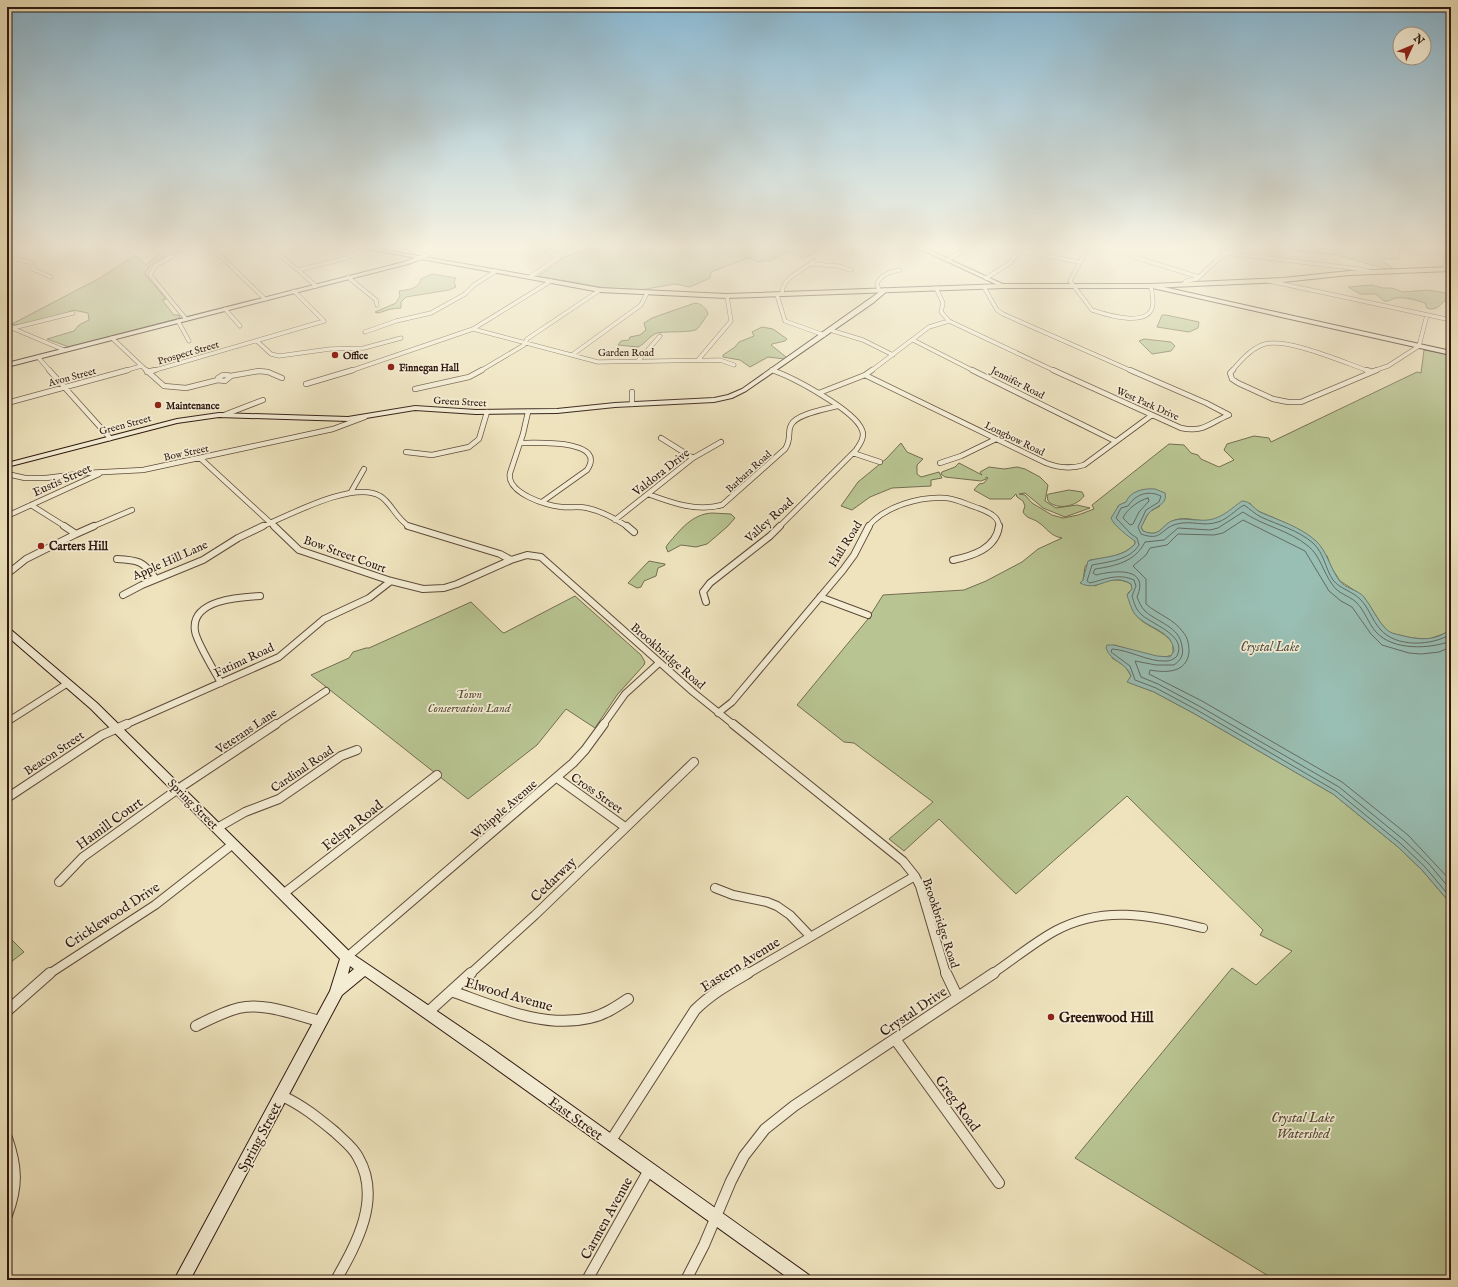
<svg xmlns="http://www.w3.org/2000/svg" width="1458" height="1287" font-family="'IM FELL English',serif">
	<rect width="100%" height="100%" fill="#eee3bd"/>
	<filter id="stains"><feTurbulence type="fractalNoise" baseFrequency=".005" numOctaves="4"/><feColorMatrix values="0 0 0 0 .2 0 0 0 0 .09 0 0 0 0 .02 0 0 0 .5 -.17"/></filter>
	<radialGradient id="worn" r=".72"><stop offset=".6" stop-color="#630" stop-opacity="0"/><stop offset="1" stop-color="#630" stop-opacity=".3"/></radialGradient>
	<path fill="#b8c492" stroke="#736e51" d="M595,246H829L804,258L788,252L769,261L765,260L760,262L748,258L711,272L710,278L690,287L675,284L640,290L606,288L538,276L565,257Z
		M1290,246H1383L1393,247L1394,246L1400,247L1399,259H1380L1394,269H1386L1337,255L1289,250Z
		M175,250L183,251C170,256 150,260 145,274L166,299L162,300L174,315H179L180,318L69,347L47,339L74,331L79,325L89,320L88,313L73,310L65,314L22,324L16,325L12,324L100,278L135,255L146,265L160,253Z
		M432,274L456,278L454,282L456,287L449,290L406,297L401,302V308L391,309L378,313L375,312L396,303L400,296L399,291C409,289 418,290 421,279Z
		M1371,285L1383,288H1392L1403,292L1428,290L1451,294V301H1444C1439,307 1434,311 1427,308L1425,303C1416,300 1406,297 1396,298C1391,299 1390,302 1384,301L1376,294H1360L1348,287Z
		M695,303C701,303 707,309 708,314C704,319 701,325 697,329C693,333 665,331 657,333C650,335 645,344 638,347L618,345L621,341L629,340L630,337L640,335L646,330L644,323L652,318Z
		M1162,315H1166L1199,322L1198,328L1189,332L1157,327Z
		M762,327L773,329L787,339L785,341L772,344L771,345L786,357L785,359L768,357L750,367L740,360L723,357V355L735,347L739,342L754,336L752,332Z
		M1144,339L1171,342L1175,346L1171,351L1152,354L1139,341Z
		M1424,350L1451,355V628L1446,633L1429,639L1412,638L1390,633L1382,625L1363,596L1340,581L1331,567L1327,556L1283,522L1258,511L1252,507L1250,503C1239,508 1221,520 1210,521C1199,522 1186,516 1175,520C1161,524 1161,539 1143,531L1141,527L1149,512L1160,506L1126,502L1118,506L1114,523C1122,529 1127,535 1135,541V544C1124,556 1106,558 1090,560L1085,567L1083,580L1095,586C1106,580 1119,577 1131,584L1132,589L1128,593C1130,599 1131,607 1134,612C1141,626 1164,629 1173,644V654C1162,663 1127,648 1114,645L1112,658L1125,666L1131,676L1128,682L1154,692L1195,714L1333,794L1398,847L1422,870L1451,904V1280H1275L1075,1158L1232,968L1256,985L1292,951L1260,935L1263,930L1127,796L1016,894L939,819L904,851L889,839L933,802L854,743L844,742L797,705L868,619L883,595L964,590L986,581L1022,562L1038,549L1062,538C1050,536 1047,528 1038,522C1032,518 1027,519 1023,512L1025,506L1023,501L1017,497L1016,494L1011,499H990L974,490L979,484L984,483L988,478L986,477V479L981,481L945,477L941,474L942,472L955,467L959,463L982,475L980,472L989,467L1004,469L1017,467L1025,469L1040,477L1048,485L1045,501L1056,508L1077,505L1090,508L1065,517L1043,508L1025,493L1019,494L1025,495L1032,503L1052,515L1063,518L1078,515L1094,509L1092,505L1169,444L1184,445L1191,453L1198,455L1201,459L1219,467L1234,460L1224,450L1227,444L1254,436L1269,438L1271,442L1417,372L1421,373Z
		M901,443L907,452L923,459L917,465V474L921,477L939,472L942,478L931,480V486L892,488L870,497L852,510L841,506L858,482L886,459Z
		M1069,490L1082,492L1084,496C1077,506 1058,511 1048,501L1047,495L1049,494Z
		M712,513L731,514L735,518L727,527L707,544L696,547L681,545L668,552L666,547L668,544C680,530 692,514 712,513Z
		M649,561L665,564V565L658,568L656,576L644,581L641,587L637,588L628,583Z
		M575,596L641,655L645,662L644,665L617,695L595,728L566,709L537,745L468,799L311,675L349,658L353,652L366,648H369L471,602L502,632L504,633Z
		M7,935L24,952L7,965Z"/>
	<path fill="#99beb3" stroke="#6e7c72" d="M1155,489L1165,493C1168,505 1155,506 1149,513C1145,517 1144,523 1141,527L1143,531C1162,539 1161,523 1175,520C1183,518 1191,520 1199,520C1218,522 1228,511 1242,501C1250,501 1253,508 1260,512C1278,520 1301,527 1316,541C1327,551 1330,568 1339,580C1345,589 1357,589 1364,597C1372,607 1377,620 1386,629C1390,633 1395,634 1400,635C1418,640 1437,642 1451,628V904L1422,870L1398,847L1333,794L1195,714L1154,692L1127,682L1131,676C1126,662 1111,662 1106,648L1107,645H1114L1157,656L1170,657L1174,651C1172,629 1146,629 1134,613C1131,608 1129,601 1127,595L1132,589L1131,584C1110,571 1099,593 1080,583L1083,580L1088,561C1105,556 1122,558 1135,544V541C1129,537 1113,525 1111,518L1119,505L1126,502C1130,491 1144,488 1155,489Z"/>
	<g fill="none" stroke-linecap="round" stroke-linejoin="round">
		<path stroke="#646b62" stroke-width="1" d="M1148,498L1149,501L1139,512L1133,524L1130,525L1123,518C1126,510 1139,500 1148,498Z
			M1451,634C1432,646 1396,648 1380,629C1372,620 1369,608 1360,599C1352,591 1340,589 1333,580C1325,568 1324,553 1313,543C1298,530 1278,525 1261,517C1255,514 1250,509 1244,505C1235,510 1228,519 1218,522C1204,527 1191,520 1177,524C1160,528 1163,542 1141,534L1138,527L1146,510L1159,502L1161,496C1148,490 1136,494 1128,506L1121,508L1116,518L1131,534L1137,538L1139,545C1130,560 1108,562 1092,565L1087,581L1090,583C1106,579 1118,573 1134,580L1136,586L1132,596C1134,602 1135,608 1140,613C1149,624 1188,634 1177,656C1175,659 1170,661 1166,661C1148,662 1130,650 1112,649L1111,652L1130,666L1135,680L1156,688L1197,710L1336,791L1401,844L1425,867L1451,898
			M1451,641C1430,649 1393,651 1376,632C1368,623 1365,611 1356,602C1348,595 1338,594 1332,584C1323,572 1320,555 1308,546C1289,530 1263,526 1243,512L1218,528L1210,530L1178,528L1164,540L1145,542C1135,562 1115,566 1095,569L1093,573L1096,575C1115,570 1150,567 1137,597C1139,602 1141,607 1145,611C1158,623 1179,626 1182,646C1184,655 1181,660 1174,665H1156L1135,661L1141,677L1158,684L1199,706L1339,787L1404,840L1429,864L1451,890
			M1451,647L1439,652L1421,654L1409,653L1382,645L1371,634L1352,607L1341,601L1329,591L1305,551L1243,520L1223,533L1214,535L1178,534L1167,545L1150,548L1146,555L1133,566L1146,579V604C1157,614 1174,619 1183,632C1188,638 1189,645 1189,652C1187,673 1166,673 1150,670L1149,674L1202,701L1342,782L1408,835L1451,881"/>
		<g stroke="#5e4b3b" stroke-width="4.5">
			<path id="street-far4" d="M210,246L265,299
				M539,246L559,257
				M1089,246L1070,281L1092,310C1107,315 1154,330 1153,301C1152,296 1153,290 1150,286
				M1196,246L1226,253L1359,269L1371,272
				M1402,246L1447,254
				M1448,246L1445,266L1448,269
				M1019,251L1080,262
				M853,253L868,246
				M173,256L156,265L150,275L186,319
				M282,257L298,270
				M1134,257L1199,277
				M7,258L31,262L33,269L51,277
				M420,258L446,246
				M947,260L972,246
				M811,264L838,266L851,270
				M348,277L376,300L377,305
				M530,277L560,256L588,246
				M986,278L1010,263L1019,252L1017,246
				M1269,281L1451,320
				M1184,284L1186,281L1197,279L1216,261L1237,246
				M316,286L298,270L346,258L367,248
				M984,287L997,310L1003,314L1132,371
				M936,288L943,303L941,312L949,321L1055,371
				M879,290L877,284C881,274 890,272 900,270
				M782,294C782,276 802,272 814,261
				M777,295L785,321L824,335
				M225,309L240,326
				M178,321L189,341
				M7,326L64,350
				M13,328L73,313
				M473,329L598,362L720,360L734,365
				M830,330L863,340L893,355
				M365,332L396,321L431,313L465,294L474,285L496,271
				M112,338L147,371
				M913,340L974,371
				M257,341L271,354L279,356L330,349L364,348L401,338
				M572,355L641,305L647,293
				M38,357L50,371
				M698,360L731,321L727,296
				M638,361L660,336
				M772,370L774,371
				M124,371L141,366
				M152,371L324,321L294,291
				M256,371H260
				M350,371L473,329L551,281
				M480,371L524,345L527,339L600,290
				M871,371L929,327L949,321
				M1232,371C1240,361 1253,347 1265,344C1289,338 1345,363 1369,371
				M1373,371L1388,366L1419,346L1427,315"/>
		</g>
		<g stroke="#5e4b3b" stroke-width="6">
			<path id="street-far3" d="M49,370L110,438
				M146,370L164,386L186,388L218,380
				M772,370C792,377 855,410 862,430C865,437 860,444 856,450L779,527
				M972,370L1115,441
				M1053,370L1181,428C1204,433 1209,423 1229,415L1206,403L1130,370
				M1233,370L1230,373L1232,379L1238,383L1273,399L1288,402H1301L1377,370
				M1366,370L1370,371
				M147,372L155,370
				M223,375H228L230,377L225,381L218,380V378Z
				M865,375L1046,463C1059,468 1071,469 1084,465L1152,415
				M230,376L259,371L268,372L282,378
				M306,384L353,370
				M415,389L469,377L482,370
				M632,392V404
				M819,393L865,375L872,370
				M7,403L128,370
				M528,412L523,434L510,473C506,493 547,506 562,507C570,508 578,506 587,508C601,511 616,519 628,527
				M224,415L263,400
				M661,438L693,458
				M521,443C535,443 608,439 587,470L542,502
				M406,452L432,455L469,447L479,439L487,412
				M853,453L880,462
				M200,458L275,527
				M940,463L961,456L996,439
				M7,474L25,478H46L86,473L143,470L333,429L365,417
				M351,492L364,469
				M648,494C672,503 697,512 722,505L785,449C792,439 787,433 791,425C796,414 826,409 837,406
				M31,505L66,527
				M7,516L99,474
				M615,520L693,458L721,442
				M92,527L132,510
				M261,527C288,516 353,480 380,496C391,502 396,519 410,527
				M868,527C884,506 921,496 946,498C957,499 968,505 978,508C988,512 999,516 999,527"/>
		</g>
		<g stroke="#5e4b3b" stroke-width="8">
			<path id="street-far2" d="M274,526L299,550L391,581L423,589L444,588L457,584L511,560
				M408,526L500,554L511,560L527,555L541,557L693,692L734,725
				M627,526L634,532
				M76,534L94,526
				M117,559C137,560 144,561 155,578
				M953,560C972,556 996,549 999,526
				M11,571L26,559L76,534L64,526
				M123,595L142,585L203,560L238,538L263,526
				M820,597L868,615
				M706,602L703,592L710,583L770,536L780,526
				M221,683C215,672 196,641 195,631C190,600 239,597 260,596
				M718,713L732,702L843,570L854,555L869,526
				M7,722L68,683
				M125,725L279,657L324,619L369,598L391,581
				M275,725L326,691
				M603,725L625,694L659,663"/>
		</g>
		<g stroke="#5e4b3b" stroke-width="10">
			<path id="street-far1" d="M733,724L903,861L915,876L920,886L946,974
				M557,778L625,827
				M7,798L102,735L127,724
				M217,828L245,812L279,799L341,756L357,750
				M59,882L83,857L178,789L276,724
				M715,888L733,895L767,902L777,906L790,915L810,936
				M283,894L437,775
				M347,957L573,763L585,750L604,724
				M49,974L155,905L233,844
				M470,974L535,915L694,762
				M747,974L915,876
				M992,974C1013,960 1033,943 1055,931C1105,904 1151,916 1203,928"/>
		</g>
		<g stroke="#5e4b3b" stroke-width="12">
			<path id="street" d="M946,973L957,996
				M451,991C494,1006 543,1029 590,1018C604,1015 616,1007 628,999
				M7,1011L50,973
				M427,1013L471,973
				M196,1026C210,1019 223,1012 239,1008C265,1002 295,1015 320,1021
				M895,1039L999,1183
				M282,1096C302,1105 318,1118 335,1132C343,1140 353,1147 358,1157C382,1198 357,1243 336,1280
				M7,1138C17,1167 18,1186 7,1215
				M610,1142L695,1010C711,994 729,984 748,973
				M587,1280L649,1170
				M686,1280L704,1245L731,1181L744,1156L765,1129L794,1106L994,973"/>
		</g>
		<g stroke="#2e1810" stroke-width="2">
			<path id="secondary" d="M15,246H20L7,255V252Z
				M914,246H920L1007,286L1002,287Z
				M420,256L423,258L422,259L408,264L7,367V363L404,262Z
				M1150,284L1451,351V355L1148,287L1147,286Z
				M885,288L888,290L887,291L873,303L746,391L732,398L714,402L615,407L557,413L476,414L415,410L348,421L219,417L177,423L7,467V463L177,419L219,413L348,417L415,406L476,410L557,409L615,403L714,398L728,395L742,389Z
				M7,628L10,629L97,703L351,953L487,1045L809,1275L812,1280H791L477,1055L365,976L342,995L190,1280H174L330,991L340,959L91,709L7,636ZM350,966L354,969L348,974Z"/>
		</g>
		<g stroke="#2e1810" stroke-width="2">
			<path id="primary" d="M351,246H362L600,288L726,294L1004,284H1150L1283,278L1349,271L1451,267V271L1349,275L1283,282L1150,288H1004L726,298L600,292Z"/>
		</g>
		<use href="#street-far4" stroke="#f4edd4" stroke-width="3.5"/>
		<use href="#street-far3" stroke="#f4edd4" stroke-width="4.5"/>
		<use href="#street-far2" stroke="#f4edd4" stroke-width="6"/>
		<use href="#street-far1" stroke="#f4edd4" stroke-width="8"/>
		<use href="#street" stroke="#f4edd4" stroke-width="10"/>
		<use href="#secondary" fill="#f4edd4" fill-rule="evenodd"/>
		<use href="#primary" fill="#eee3bd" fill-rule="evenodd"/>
	</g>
	<linearGradient id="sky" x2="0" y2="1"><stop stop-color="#88b8d3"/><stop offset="0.58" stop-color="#f7f2e1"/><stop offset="1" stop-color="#f7f2e1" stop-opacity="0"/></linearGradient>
	<rect width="1458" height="426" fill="url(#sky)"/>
	<g fill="#8f2418" stroke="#f4edd4" stroke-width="1.5">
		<circle cx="335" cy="355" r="4"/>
		<circle cx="391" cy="367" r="4"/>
		<circle cx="158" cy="405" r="4"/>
		<circle cx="41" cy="546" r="4"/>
		<circle cx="1051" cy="1017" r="4"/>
	</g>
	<g text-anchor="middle" stroke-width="3.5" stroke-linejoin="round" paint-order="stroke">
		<g font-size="10" fill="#2e1810" stroke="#f4edd4">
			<text transform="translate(188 352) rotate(-16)" y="4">Prospect Street</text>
			<text x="626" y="356">Garden Road</text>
			<text transform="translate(72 376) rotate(-15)" y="4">Avon Street</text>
			<text transform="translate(1018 382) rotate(27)" y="4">Jennifer Road</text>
			<text transform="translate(460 401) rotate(3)" y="4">Green Street</text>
			<text transform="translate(1148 403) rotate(24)" y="4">West Park Drive</text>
			<text transform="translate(125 424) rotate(-15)" y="4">Green Street</text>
			<text transform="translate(1015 438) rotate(26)" y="4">Longbow Road</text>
			<text transform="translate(186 452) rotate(-12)" y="4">Bow Street</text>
			<text transform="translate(748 471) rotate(-42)" y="4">Barbara Road</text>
		</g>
		<g font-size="10" font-weight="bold" fill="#2e1810" stroke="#f4edd4" text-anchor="start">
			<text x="343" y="359">Office</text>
			<text x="399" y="371">Finnegan Hall</text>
			<text x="166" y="409">Maintenance</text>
		</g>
		<g font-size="12" fill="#2e1810" stroke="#f4edd4">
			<text transform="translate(661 472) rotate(-38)" y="4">Valdora Drive</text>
			<text transform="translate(62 480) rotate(-24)" y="4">Eustis Street</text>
			<text transform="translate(769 520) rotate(-42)" y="4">Valley Road</text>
			<text transform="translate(845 544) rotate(-58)" y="4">Hall Road</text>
			<text transform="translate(345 554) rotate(20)" y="4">Bow Street Court</text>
			<text transform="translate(170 560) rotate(-24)" y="4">Apple Hill Lane</text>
			<text transform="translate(668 656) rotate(41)" y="4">Brookbridge Road</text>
			<text transform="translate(244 660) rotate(-25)" y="4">Fatima Road</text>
			<text transform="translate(246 731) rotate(-34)" y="4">Veterans Lane</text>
			<text transform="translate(54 753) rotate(-34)" y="4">Beacon Street</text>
			<text transform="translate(302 769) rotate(-34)" y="4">Cardinal Road</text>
			<text transform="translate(597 793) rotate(35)" y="4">Cross Street</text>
			<text transform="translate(193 804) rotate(45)" y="4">Spring Street</text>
			<text transform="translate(504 809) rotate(-41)" y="4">Whipple Avenue</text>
			<text transform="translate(941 923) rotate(72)" y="4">Brookbridge Road</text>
		</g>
		<g font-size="12" font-weight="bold" fill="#2e1810" stroke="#f4edd4" text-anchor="start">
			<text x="49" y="550">Carters Hill</text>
		</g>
		<g font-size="12" font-style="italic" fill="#574c37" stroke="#f4edd4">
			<text x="469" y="698">Town<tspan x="469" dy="14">Conservation Land</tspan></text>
		</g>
		<g font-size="13" font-style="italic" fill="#535249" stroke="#f4edd4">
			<text x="1270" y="651">Crystal Lake</text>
		</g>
		<g font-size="14" fill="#2e1810" stroke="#f4edd4">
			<text transform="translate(109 823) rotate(-36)" y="5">Hamill Court</text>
			<text transform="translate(352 825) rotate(-38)" y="5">Felspa Road</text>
			<text transform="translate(553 879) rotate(-44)" y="5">Cedarway</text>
			<text transform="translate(112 915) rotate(-33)" y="5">Cricklewood Drive</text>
			<text transform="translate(740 964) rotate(-32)" y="5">Eastern Avenue</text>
			<text transform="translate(509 994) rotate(16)" y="5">Elwood Avenue</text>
			<text transform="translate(913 1011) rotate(-34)" y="5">Crystal Drive</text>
			<text transform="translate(958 1103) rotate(54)" y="5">Greg Road</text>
			<text transform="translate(576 1118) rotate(36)" y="5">East Street</text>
			<text transform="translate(259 1137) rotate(-62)" y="5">Spring Street</text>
			<text transform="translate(606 1218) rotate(-61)" y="5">Carmen Avenue</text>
		</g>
		<g font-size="14" font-weight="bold" fill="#2e1810" stroke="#f4edd4" text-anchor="start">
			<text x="1059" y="1022">Greenwood Hill</text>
		</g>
		<g font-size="14" font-style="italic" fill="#574c37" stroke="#f4edd4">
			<text x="1303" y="1122">Crystal Lake<tspan x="1303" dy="16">Watershed</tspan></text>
		</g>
	</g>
	<rect width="1458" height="1287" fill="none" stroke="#eee3bd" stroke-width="24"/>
	<rect x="8" y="8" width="1442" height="1271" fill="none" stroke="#2e1810" stroke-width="2"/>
	<rect x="12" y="12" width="1434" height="1263" fill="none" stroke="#2e1810"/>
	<g transform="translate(1412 46) rotate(46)"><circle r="19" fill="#f4edd4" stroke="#a59886"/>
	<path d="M0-3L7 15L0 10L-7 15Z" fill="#8f2418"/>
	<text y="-6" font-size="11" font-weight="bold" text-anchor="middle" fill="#2e1810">N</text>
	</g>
	<rect width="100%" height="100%" filter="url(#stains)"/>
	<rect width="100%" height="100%" fill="url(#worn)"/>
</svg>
